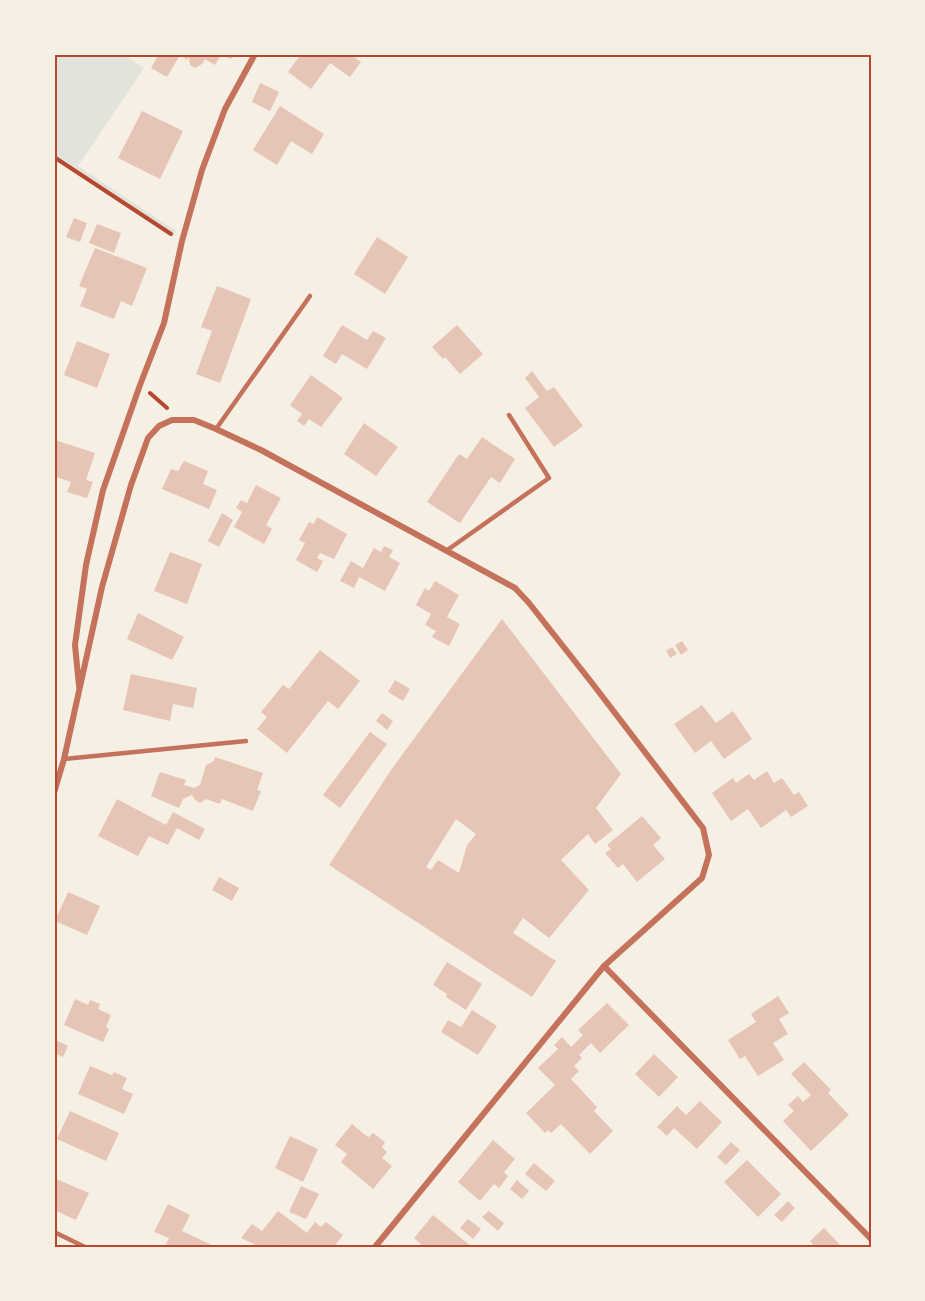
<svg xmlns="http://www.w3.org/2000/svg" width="925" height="1301" font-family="Lora,serif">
	<rect width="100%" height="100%" fill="#f6efe4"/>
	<path fill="#e2e4dc" d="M54,54H123L144,68L78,166L176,231L173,238L54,159Z"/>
	<path fill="#e6c5b7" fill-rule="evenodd" d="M159,54H237L231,59L221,55L215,65L205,59L202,64L195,68L190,65L189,57L187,60L180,55L167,77L151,68Z
		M301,54H350L361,62L350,77L330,63L311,89L288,72Z
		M260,83L279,92L270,111L252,102Z
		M280,106L324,134L312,154L291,141L277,165L253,150Z
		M142,111L183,131L160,179L118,158Z
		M74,218L87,223L80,242L66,237Z
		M97,224L121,233L114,253L89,243Z
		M377,237L408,257L385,294L354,274Z
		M95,248L147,268L132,306L121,301L114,319L80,306L87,289L79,286Z
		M217,286L251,299L220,383L196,374L212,331L201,327Z
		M342,325L367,340L373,331L386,338L367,369L342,354L336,364L323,356Z
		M457,325L483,354L460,374L445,357L443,359L432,347Z
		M77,341L110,354L97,388L64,375Z
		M532,371L547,391L554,387L583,426L554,447L525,408L539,397L525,378Z
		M311,375L343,398L321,427L309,419L304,426L297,421L302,414L290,405Z
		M364,423L398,447L376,476L344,454Z
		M482,437L515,459L500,483L491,477L460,523L427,502L459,454L467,459Z
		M55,440L95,453L86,480L93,482L87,498L67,492L71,482L56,477L57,474L54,473Z
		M184,461L208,471L203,484L217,490L209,509L162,489L171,469L178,471Z
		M256,485L281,498L266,525L272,529L264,544L234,527L242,512L236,508L241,500L247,503Z
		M222,513L233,520L219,547L208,541Z
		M317,517L347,534L334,559L320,553L317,558L323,561L317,572L296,560L305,543L299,540L309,522L314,524Z
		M384,546L393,550L389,557L400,563L385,591L359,577L354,588L340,581L351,561L363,568L374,548L381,552Z
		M170,552L202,564L187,604L154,591Z
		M435,581L459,595L447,617L460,624L449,646L432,637L436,631L425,625L431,614L416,605L425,588L429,591Z
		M138,613L184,637L172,660L127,639Z
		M502,619L621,774L596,808L613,830L595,844L588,834L561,860L589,890L549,938L523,918L513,933L556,961L532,997L329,865L391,770ZM456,819L476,834L467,845L459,873L438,860L431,870L426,867Z
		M682,641L688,650L681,655L675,645Z
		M672,647L677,654L670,658L666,651Z
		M320,650L360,681L338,709L328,701L287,753L257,729L267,717L261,712L283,685L289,689Z
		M131,674L197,688L193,708L173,704L170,721L123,710Z
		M395,680L410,689L403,701L388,692Z
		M702,705L716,723L733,711L752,739L724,759L711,741L695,753L674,724Z
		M382,713L393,721L387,730L376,721Z
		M370,732L387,744L340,808L323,795Z
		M215,757L263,773L257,790L261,791L253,811L222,799L220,804L206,799L200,803L195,800L192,795L183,799L179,808L151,796L160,772L186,780L184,785L194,788L200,785L206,765L214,761Z
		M767,771L774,783L782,778L794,795L799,792L808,806L791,817L786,810L761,828L748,809L731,821L712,793L733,778L736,783L749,774L754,780Z
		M117,799L166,825L173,812L205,829L199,840L177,828L168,845L149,836L138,856L98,836Z
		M642,816L661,838L653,845L665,859L637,882L623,864L618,868L605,853L611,849L607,845Z
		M219,877L239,888L232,901L212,890Z
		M68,892L100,906L87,935L55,921Z
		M447,962L482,984L466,1010L446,997L447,994L433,985Z
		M778,996L789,1013L779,1019L788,1034L773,1043L784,1060L758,1076L745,1056L740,1059L728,1040L756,1022L751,1014Z
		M75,999L88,1005L90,1000L100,1004L98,1009L111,1015L106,1027L109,1029L103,1042L64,1025Z
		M607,1003L629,1025L600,1053L591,1043L579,1055L582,1058L574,1066L579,1071L571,1079L597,1107L594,1111L613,1131L590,1154L561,1124L551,1133L548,1130L545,1133L526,1113L555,1085L538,1068L558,1049L554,1045L562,1037L571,1047L583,1035L578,1030Z
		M472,1010L497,1026L478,1055L441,1032L448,1020L461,1027Z
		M54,1039L68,1046L63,1057L54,1053Z
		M654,1054L678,1077L659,1097L635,1074Z
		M804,1062L831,1090L828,1093L849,1115L811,1151L783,1121L794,1111L788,1105L798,1096L803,1102L811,1095L791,1074Z
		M90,1066L112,1075L114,1072L127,1078L122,1089L133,1094L124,1114L78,1094Z
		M700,1101L722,1122L697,1149L674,1128L667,1136L657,1127L677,1106L686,1115Z
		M70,1111L119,1133L106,1161L57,1139Z
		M352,1124L364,1134L369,1137L373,1133L385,1142L382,1147L387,1152L382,1158L392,1166L373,1189L341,1162L347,1154L335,1145Z
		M290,1136L318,1149L303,1182L275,1168Z
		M493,1140L515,1159L504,1172L508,1176L499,1188L494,1184L480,1201L458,1182Z
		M731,1142L740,1150L726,1165L717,1157Z
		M747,1160L781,1194L758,1217L724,1182Z
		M534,1163L555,1181L546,1191L525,1174Z
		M54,1178L89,1193L76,1220L54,1210Z
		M517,1180L529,1191L522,1199L510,1189Z
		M301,1186L319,1194L306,1219L289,1212Z
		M788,1201L795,1208L782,1222L774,1215Z
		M168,1204L190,1215L182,1231L216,1247H172L166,1244L169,1238L154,1232Z
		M278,1211L307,1233L315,1222L321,1227L326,1222L343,1235L334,1247H287L283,1244L281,1247H260L241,1238L252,1224L262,1231Z
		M489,1211L504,1223L498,1231L482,1217Z
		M433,1215L472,1247H424L414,1238Z
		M468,1219L481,1229L473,1239L460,1228Z
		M824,1228L842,1247H815L810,1241Z"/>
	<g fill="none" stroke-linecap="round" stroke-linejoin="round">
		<path stroke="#b5482f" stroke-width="4" d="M54,157L171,234
			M150,393L167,408"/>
		<path stroke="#c5725c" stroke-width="4.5" d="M216,429L310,296
			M446,551L549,478L509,415
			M64,759L246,741
			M54,1232L85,1247"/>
		<path stroke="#c5725c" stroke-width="6" d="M79,686L75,645L86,565L103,490L140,385L164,323L182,241L202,170L225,109L255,54
			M54,793L64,759L102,587L131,485L148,438L159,426L172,420H194L216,429L261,450L515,588L529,603L592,683L703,828L709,855L702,878L604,966L375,1247
			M604,966L871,1239"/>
	</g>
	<rect width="925" height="1301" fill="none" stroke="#f6efe4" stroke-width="111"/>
	<rect x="56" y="56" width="814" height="1190" fill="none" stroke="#b5482f" stroke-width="2"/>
</svg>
